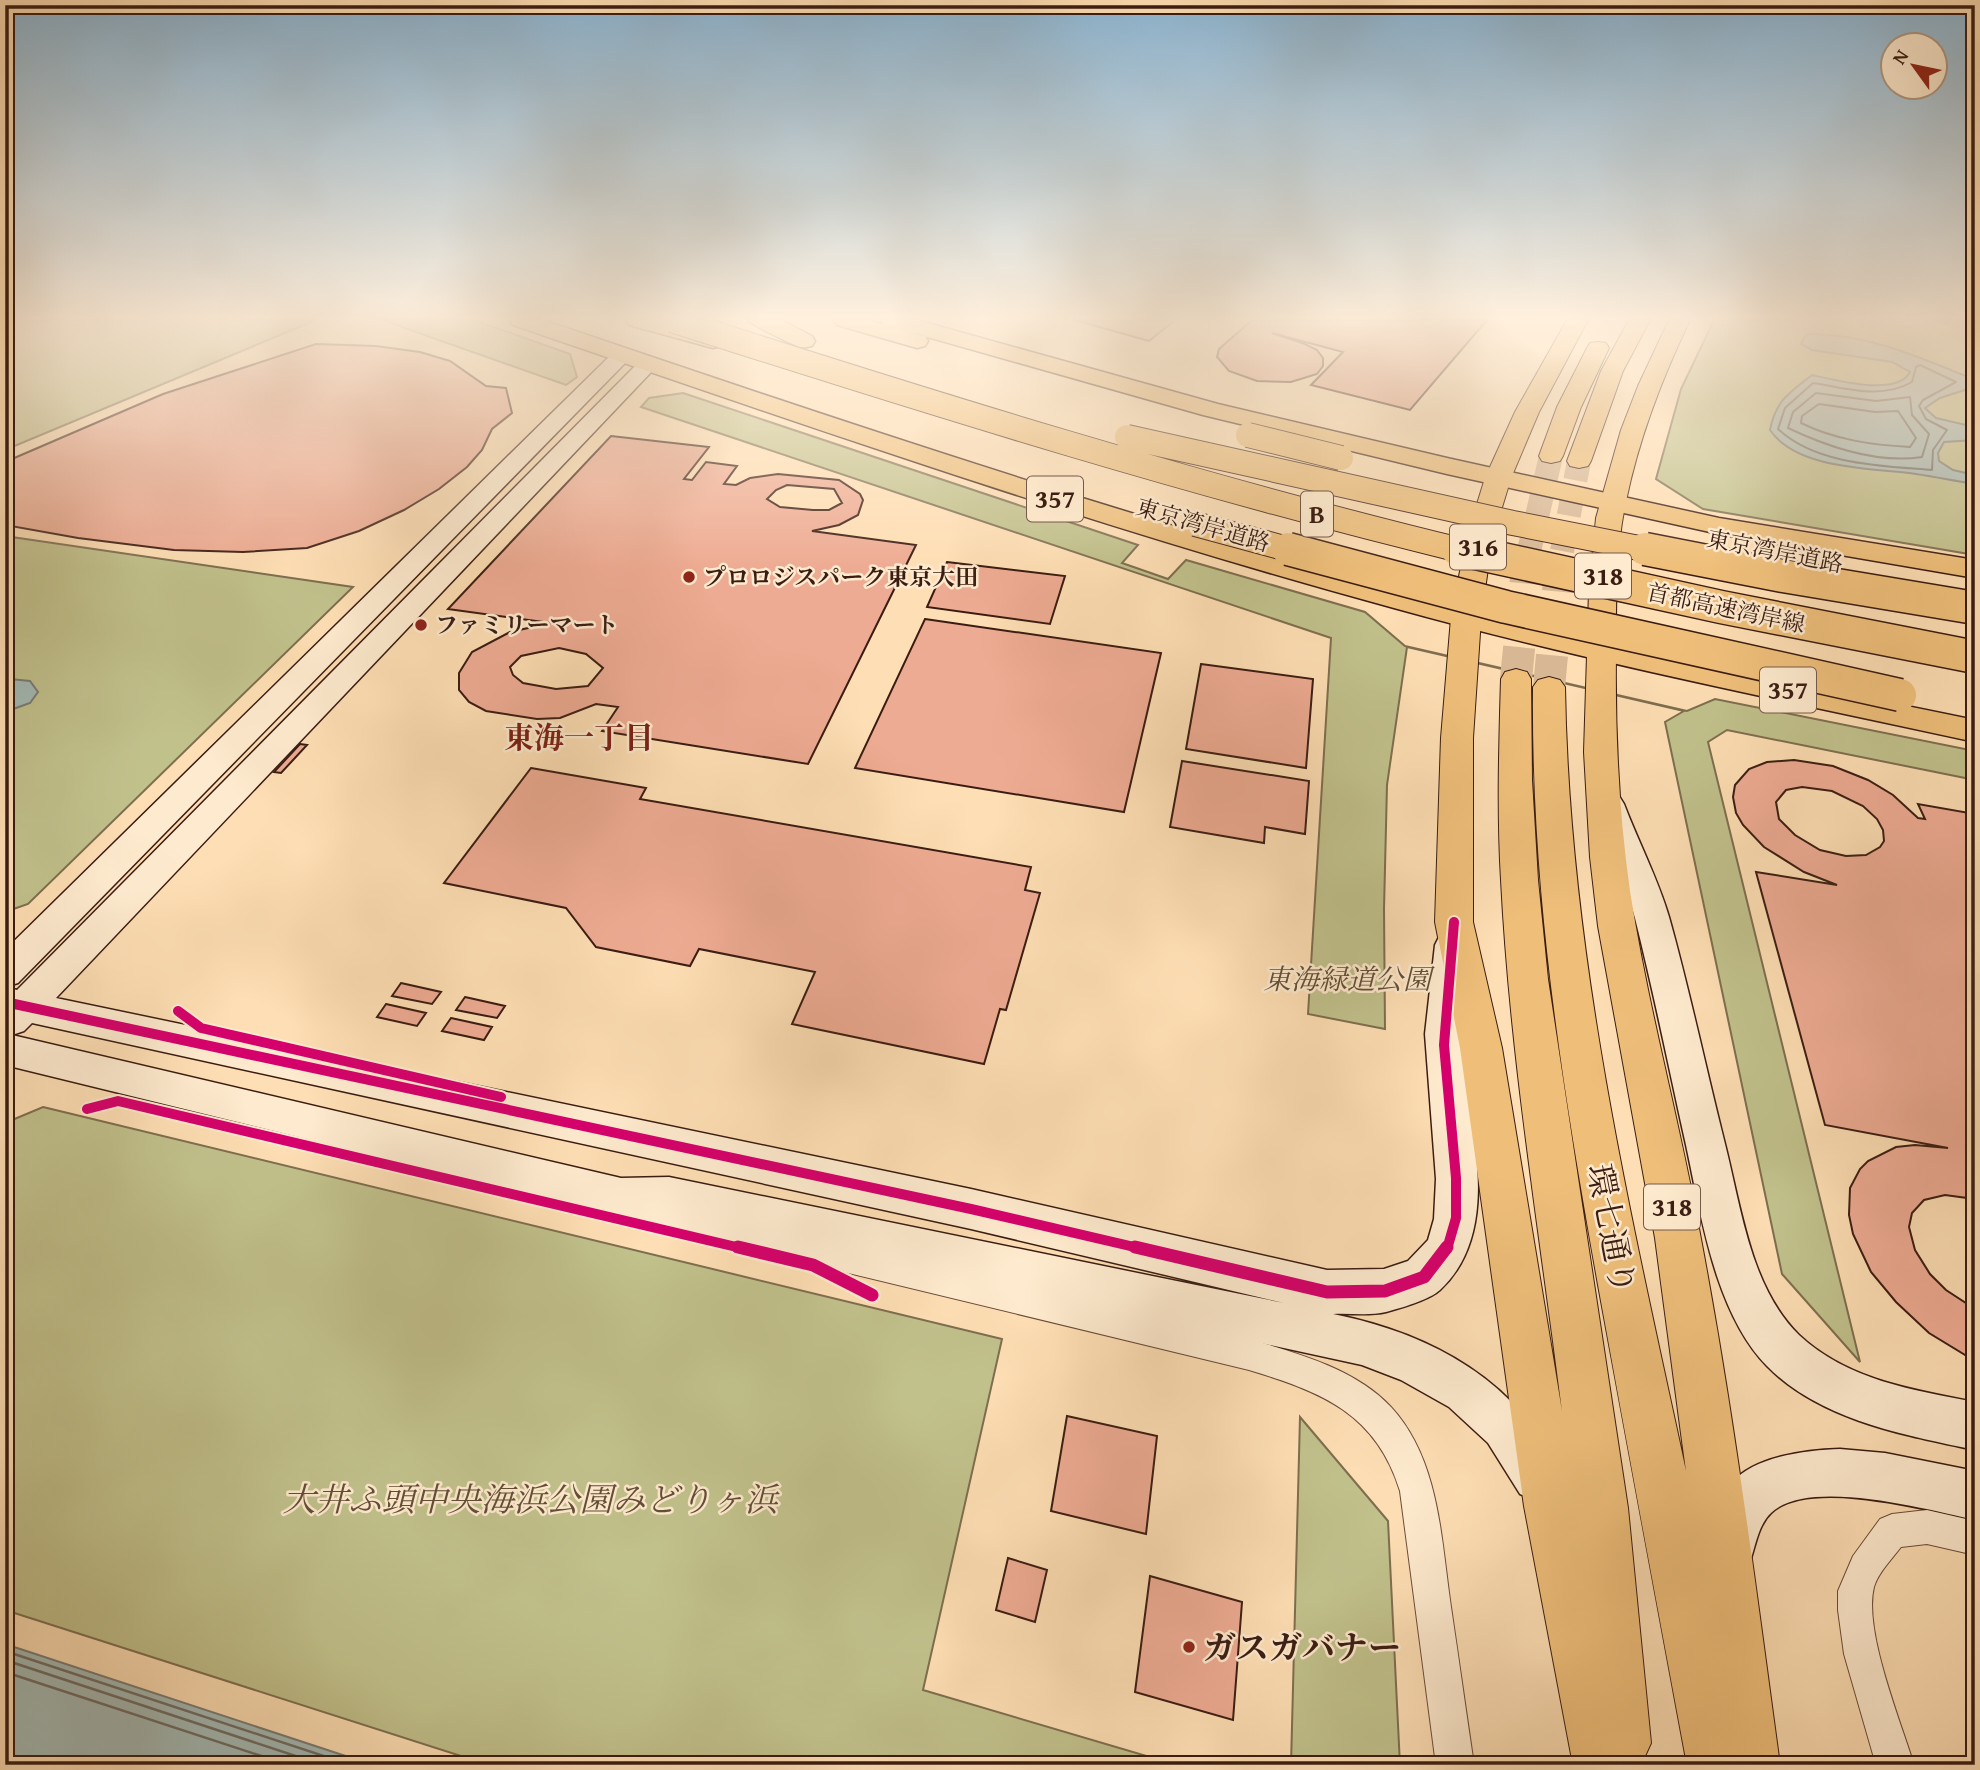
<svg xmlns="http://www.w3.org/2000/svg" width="1980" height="1770" font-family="'Gentium Book Plus','Noto Serif JP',serif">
	<rect width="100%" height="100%" fill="#fedeb4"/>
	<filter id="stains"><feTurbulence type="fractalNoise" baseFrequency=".00286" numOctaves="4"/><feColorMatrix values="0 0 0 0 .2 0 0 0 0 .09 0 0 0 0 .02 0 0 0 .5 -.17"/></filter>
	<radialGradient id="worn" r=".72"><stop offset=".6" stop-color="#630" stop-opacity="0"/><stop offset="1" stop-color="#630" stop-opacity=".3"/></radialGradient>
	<path fill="#c1c18c" stroke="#7e6e4f" stroke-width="2" d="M5,320H316L5,450Z
		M382,320H474L570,354L577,377L566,385Z
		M1714,320H1975V555L1703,509L1656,479L1681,389Z
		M683,393L1138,545L1122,563L1168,579L1186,560L1365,612L1405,646L1687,711L1715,699L1975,751V780L1727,730L1708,742L1860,1362L1782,1274L1665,722L1684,711L1407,647L1387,785L1384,909L1385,1029L1308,1014L1331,638L641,407L649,398Z
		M5,536L353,587L28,904L5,912Z
		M43,1107L1002,1339L923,1690L1177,1765H489L5,1610V1123Z
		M1300,1417L1388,1521L1400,1765H1291Z"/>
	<path fill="#a3bab6" stroke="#797b74" stroke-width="2" d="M1807,334C1864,333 1917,356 1968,377L1971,388L1940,398L1925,408L1936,418L1975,427V440L1944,442L1938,453L1939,461L1953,470L1975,475V484C1955,481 1936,477 1916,474C1873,468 1797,470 1770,430C1776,400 1789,393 1812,375C1835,380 1897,397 1910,372L1892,362L1812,350L1801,344Z
		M10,679L30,681L38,692L30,703L5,712V681Z
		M5,1644L373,1765H5Z"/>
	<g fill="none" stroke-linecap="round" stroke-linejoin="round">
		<path stroke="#6e6b64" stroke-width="2" d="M1920,365L1956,382L1923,400L1919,406L1926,419L1947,430L1933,450L1932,470C1882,466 1816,465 1778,429L1785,408L1813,383C1847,388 1880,400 1912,382L1916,367Z
			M1816,393L1876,401L1910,397L1912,415L1929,434L1922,457C1877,464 1828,447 1788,428L1793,412Z
			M1819,404L1875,412L1898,411L1916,438L1910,447C1872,445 1836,440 1801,423L1802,416Z"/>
		<path stroke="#6e6b64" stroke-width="2.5" d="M5,1651L351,1765
			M5,1660L323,1765
			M5,1672L289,1765"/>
		<path stroke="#797b74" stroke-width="5" d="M1946,323L1948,320"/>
	</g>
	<path fill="#eeab93" stroke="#3a1c12" stroke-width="2" fill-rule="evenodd" d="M1074,320H1175L1149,341Z
		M1252,320H1487L1410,410L1311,385L1343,352L1272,333L1305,344L1317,350L1323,358V366L1317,374L1291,382L1257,381L1229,371L1217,357L1219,349Z
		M316,344L376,346L420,352L450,361L486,386L506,388L512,413L492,429L482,450L467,467L439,489L404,510L359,531L307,548L243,552L174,550L78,538L5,525V462L163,394Z
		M611,436L709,447L684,479L692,480L706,462L737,466L724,484L736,485L750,478L778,474L839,480L860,494L863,500L858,515L839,525L812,531L916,545L808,764L602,731L618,707L596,704L560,718L537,719L486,711L469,702L459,690V673L472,652L510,632L551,623L448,609ZM787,485L834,489L842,503L829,510H813L780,507L767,499L776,490ZM559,648L586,654L603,668L588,686L556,689L523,683L513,675L510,667L521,656Z
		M947,562L1065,576L1050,624L927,607Z
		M925,619L1161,653L1124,812L855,768Z
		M1201,664L1313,679L1306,768L1186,749Z
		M300,744L307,745L281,773L274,772Z
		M1794,760L1833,766L1868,780L1893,795L1918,818L1925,819L1918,804L1975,814V1199L1945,1195L1924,1200L1912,1213L1909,1227L1915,1250L1930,1274L1946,1290L1975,1309V1361L1929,1333L1896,1302L1871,1272L1853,1234L1849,1215L1850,1188L1860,1169L1868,1161L1896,1147L1915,1145L1948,1148L1825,1125L1756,872L1837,885L1804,872L1764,847L1743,825L1736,813L1733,797L1735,785L1749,769L1767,762ZM1802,787L1832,791L1863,806L1877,819L1883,830L1884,841L1880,847L1866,855L1846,856L1820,850L1795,835L1779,819L1776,802L1786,790Z
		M1182,761L1309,781L1305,834L1265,827L1264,843L1170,827Z
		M531,768L646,788L640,799L1031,867L1025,890L1040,893L1006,1010L1000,1009L984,1064L792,1024L815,972L699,949L690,966L596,947L566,908L444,883Z
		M401,983L441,992L432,1004L392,996Z
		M465,997L505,1006L497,1018L456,1010Z
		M386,1004L426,1013L417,1026L377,1017Z
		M451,1018L492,1027L484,1040L442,1031Z
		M1067,1416L1157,1436L1146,1534L1051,1511Z
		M1008,1558L1047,1570L1035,1622L996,1610Z
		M1150,1576L1242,1602L1233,1720L1135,1692Z"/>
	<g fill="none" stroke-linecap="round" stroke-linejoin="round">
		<path stroke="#d7b794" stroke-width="24" stroke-dasharray="24 12" stroke-linecap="butt" d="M1529,551L1551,456
			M1562,551L1579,461"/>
		<path stroke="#d7b794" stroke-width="32" stroke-dasharray="32 16" stroke-linecap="butt" d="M1516,679L1529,549
			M1549,687L1562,549"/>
		<g stroke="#6b4c3a" stroke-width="2">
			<path id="street" d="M636,1191L658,1200L1249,1339C1297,1353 1356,1369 1391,1407C1440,1460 1441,1540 1451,1607C1459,1660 1466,1712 1474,1765H1436L1400,1491C1376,1413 1321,1392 1249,1370L654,1226L626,1213L622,1204L626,1195Z
				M1927,1510L1975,1521V1555L1927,1544L1901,1547C1892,1559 1878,1573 1874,1587C1863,1630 1901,1722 1914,1765H1876L1844,1654L1838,1610V1591L1853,1556L1880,1519L1892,1514Z"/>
		</g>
		<g stroke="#3a1c12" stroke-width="3">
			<path id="secondary" d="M622,349L629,351L632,355L629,359L18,983L5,987L17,990L641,360H655L658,364L655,368L56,998L971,1189L1327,1270L1384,1269L1408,1261L1428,1240L1434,1219L1436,1179L1425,1034L1435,945L1440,935L1452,931L1464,935L1469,945C1467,980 1460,1016 1463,1051C1469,1126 1504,1230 1440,1290C1429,1300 1401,1308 1386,1312C1370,1316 1350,1313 1333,1314C1430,1333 1522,1382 1561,1477L1554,1494L1537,1501L1520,1494L1488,1443L1449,1407L1401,1380L1362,1365L669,1215L621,1216L5,1065V950L615,351ZM32,1023L971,1229L1284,1303L669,1177L621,1178L12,1035L24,1031Z
				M1608,793L1619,796L1624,804C1638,841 1658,879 1669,917C1690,992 1706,1069 1725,1144C1741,1207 1750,1287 1799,1335C1847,1380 1913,1390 1975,1402V1450C1904,1435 1820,1420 1767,1366C1715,1313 1701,1215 1686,1145C1669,1069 1654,993 1635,918C1625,879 1606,841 1592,804L1597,796Z
				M1840,1449L1885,1453L1975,1471V1520C1929,1510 1808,1477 1771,1513C1757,1526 1755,1550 1748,1567L1730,1574L1712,1567L1705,1549C1712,1527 1717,1501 1732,1483C1754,1456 1808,1450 1840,1449Z"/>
		</g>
		<g stroke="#3a1c12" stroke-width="2">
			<path id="primary" d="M1567,320H1588L1539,412L1511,478L1492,540L1481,618L1473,738V922L1502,1048L1562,1411C1540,1234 1510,1058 1501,880C1497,813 1499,746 1501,679L1505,672L1516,669L1527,672L1531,679L1532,780L1538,880L1548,979L1628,1508L1651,1743L1641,1765H1573L1524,1506L1460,1048L1435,922L1441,738L1451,618L1466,540L1485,478L1515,412Z
				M1629,320H1650L1623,371L1591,461L1588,466L1579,468L1570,466L1567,461L1601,371Z
				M1669,320H1690C1662,378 1639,438 1626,501C1615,551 1616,604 1616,655C1615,734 1619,813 1630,891C1648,1008 1680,1122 1701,1239C1734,1413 1756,1589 1780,1765H1687C1657,1605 1627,1445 1598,1285C1562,1084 1531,892 1533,687L1538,680L1549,677L1560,680L1565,687C1569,953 1630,1212 1686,1471L1655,1238L1598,926L1590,857L1584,752L1589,591L1596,518L1621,430L1638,386Z
				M1598,342L1606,343L1609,348L1581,407L1563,456L1560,461L1551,463L1542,461L1539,456L1557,407L1587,348L1590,343Z"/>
		</g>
		<g stroke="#3a1c12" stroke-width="3">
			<path id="highway" d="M510,320H543C831,418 1120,515 1413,595C1598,646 1787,681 1975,720V742C1781,700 1585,661 1394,608C1096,527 805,425 513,325Z
				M626,320H663L721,336L724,341L721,346L713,348L629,325Z
				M747,320H781L812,336L815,341L812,346C806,347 806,348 800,347C795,346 749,323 747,320Z
				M834,320H870L884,325L881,320H917L1218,404L1447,458L1719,518L1975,560V578L1719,534L1447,474L1203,415L892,327L925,336L928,341L925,346L917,348L837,325Z"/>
		</g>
		<use href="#street" fill="#feeace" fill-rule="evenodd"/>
		<use href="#secondary" fill="#feeace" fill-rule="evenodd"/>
		<use href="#primary" fill="#efbf7a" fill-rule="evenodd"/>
		<use href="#highway" fill="#efbf7a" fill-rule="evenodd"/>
		<g stroke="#3a1c12" stroke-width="26" stroke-linecap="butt">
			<path id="highway-bridge-far1" d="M672,320C934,404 1196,486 1464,551
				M1248,435L1341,458
				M1127,437L1513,523L1654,551
				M1195,524L1295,551"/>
		</g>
		<g stroke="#3a1c12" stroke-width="35" stroke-linecap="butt">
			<path id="highway-bridge" d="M1288,549L1506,607L1900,695
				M1457,549L1721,607L1975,657
				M1645,549L1783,576L1975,608"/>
		</g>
		<use href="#highway-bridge-far1" stroke="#efbf7a" stroke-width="24"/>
		<use href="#highway-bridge" stroke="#efbf7a" stroke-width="32"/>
		<g stroke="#feeace" stroke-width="14">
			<path id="cycleway-far1" d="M5,1002L971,1209L1143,1249
				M178,1011L201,1028L501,1097
				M87,1109L118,1101L745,1249
				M1447,1249L1456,1218V1178L1444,1045L1454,922"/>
		</g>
		<g stroke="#feeace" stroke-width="18">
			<path id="cycleway" d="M738,1247L813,1265L872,1295
				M1135,1247L1327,1292L1385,1291L1424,1277L1447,1247"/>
		</g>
		<use href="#cycleway-far1" stroke="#d6006c" stroke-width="10"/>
		<use href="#cycleway" stroke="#d6006c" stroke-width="13"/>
	</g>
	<linearGradient id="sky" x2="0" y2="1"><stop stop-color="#8cb6d4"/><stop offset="0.56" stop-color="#fff0dd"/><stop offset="1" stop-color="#fff0dd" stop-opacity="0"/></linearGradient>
	<rect width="1980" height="568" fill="url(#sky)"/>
	<g fill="#8f2418" stroke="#feeace" stroke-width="2.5">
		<circle cx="689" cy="577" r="7"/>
		<circle cx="421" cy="625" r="7"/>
		<circle cx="1189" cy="1647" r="7"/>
	</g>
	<g text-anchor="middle" stroke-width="5" stroke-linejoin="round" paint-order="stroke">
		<g font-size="23" fill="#3a1c12" stroke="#feeace">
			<text transform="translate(1203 525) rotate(16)" y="8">東京湾岸道路</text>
			<text transform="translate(1775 551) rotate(11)" y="8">東京湾岸道路</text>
			<text transform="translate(1726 608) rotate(12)" y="8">首都高速湾岸線</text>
		</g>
		<g font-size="23" font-weight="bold" fill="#3a1c12" stroke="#feeace" text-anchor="start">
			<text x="703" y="585">プロロジスパーク東京大田</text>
			<text x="435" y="633">ファミリーマート</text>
		</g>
		<g fill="#feeace" stroke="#755a4a" stroke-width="2">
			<rect x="1027" y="476.5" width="56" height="45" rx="5"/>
			<rect x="1301" y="491.5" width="32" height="45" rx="5"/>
			<rect x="1450" y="524.5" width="56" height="45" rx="5"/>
			<rect x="1575" y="553.5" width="56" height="45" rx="5"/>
			<rect x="1760" y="667.5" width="56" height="45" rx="5"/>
			<rect x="1644" y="1184.5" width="56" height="45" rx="5"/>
		</g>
		<g font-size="26" font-weight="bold" fill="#3a1c12">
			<text x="1055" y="508">357</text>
			<text x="1317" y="523">B</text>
			<text x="1478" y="556">316</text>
			<text x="1603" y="585">318</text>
			<text x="1788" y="699">357</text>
			<text x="1672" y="1216">318</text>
		</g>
		<g font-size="28" font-style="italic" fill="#624e37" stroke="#feeace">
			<text x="1347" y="989">東海緑道公園</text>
		</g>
		<g font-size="30" font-weight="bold" fill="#7a1f14" stroke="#feeace">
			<text x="579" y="748">東海一丁目</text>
		</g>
		<g font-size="33" fill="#3a1c12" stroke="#feeace">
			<text transform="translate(1612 1229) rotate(79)" y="12">環七通り</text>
		</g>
		<g font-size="33" font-style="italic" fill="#624e37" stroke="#feeace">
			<text x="530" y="1511">大井ふ頭中央海浜公園みどりヶ浜</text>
		</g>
		<g font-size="33" font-weight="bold" fill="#3a1c12" stroke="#feeace" text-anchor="start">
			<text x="1203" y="1659">ガスガバナー</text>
		</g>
	</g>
	<rect width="1980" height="1770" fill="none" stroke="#fedeb4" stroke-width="28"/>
	<rect x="7" y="7" width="1966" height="1756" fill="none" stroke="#3a1c12" stroke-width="3.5"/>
	<rect x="14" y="14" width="1952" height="1742" fill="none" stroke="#3a1c12" stroke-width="2"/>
	<g transform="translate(1914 66) rotate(303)"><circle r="33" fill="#feeace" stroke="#b09883" stroke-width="2"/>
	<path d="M0-5L12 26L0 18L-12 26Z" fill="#8f2418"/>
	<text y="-10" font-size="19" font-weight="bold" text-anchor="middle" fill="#3a1c12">N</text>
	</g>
	<rect width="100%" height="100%" filter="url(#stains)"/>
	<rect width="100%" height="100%" fill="url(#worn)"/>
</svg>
